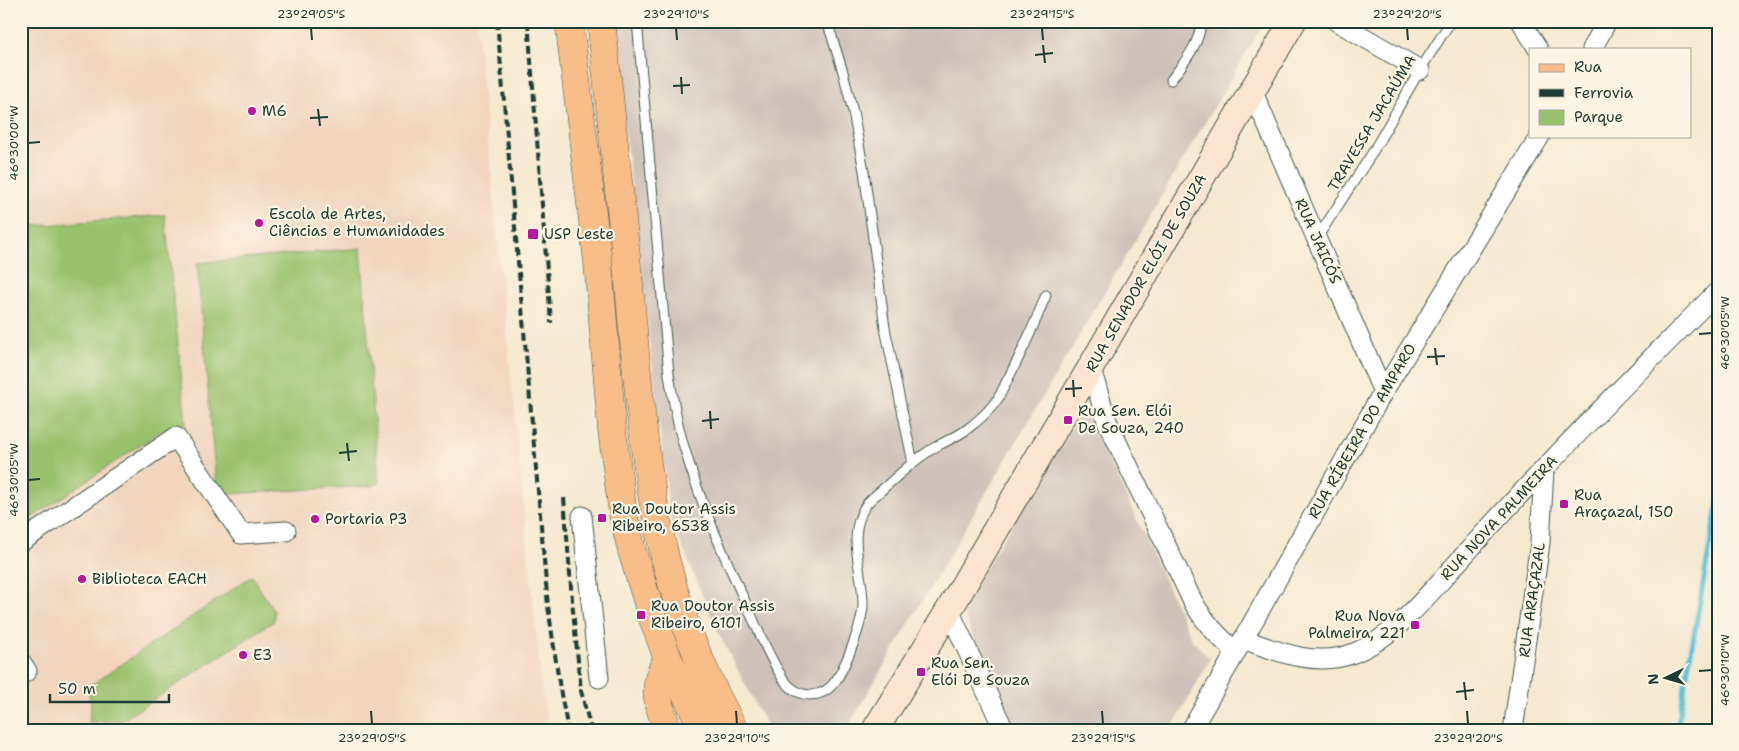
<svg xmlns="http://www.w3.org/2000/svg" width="1739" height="751" font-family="'Shantell Sans',sans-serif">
	<rect width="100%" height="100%" fill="#fcf5e5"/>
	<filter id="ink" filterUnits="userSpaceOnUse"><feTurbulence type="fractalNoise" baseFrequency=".02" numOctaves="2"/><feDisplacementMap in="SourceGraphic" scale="10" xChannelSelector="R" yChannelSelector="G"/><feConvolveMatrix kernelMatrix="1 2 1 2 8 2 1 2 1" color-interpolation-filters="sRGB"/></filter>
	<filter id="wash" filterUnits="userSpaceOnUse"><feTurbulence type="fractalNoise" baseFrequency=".0096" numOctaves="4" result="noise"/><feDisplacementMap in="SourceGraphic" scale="20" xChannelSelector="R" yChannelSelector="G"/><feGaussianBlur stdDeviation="1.12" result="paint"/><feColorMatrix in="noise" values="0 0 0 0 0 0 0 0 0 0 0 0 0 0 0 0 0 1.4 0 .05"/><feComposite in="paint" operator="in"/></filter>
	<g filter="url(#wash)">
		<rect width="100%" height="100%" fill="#f5e9d1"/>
		<path fill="#f1d5bd" d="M21,21H476L542,692L550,730H21Z"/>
		<path fill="#cec1ba" d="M612,21H1265L846,730H769L717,630L670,518Z
			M1077,418H1090L1192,640L1210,659L1171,730H1012L961,608Z"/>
		<path fill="#9ac16d" stroke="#5c7f50" d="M165,215L186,424L164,429L21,525V227Z
			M361,248L379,483L372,486L227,494L216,485L197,263Z
			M252,576L274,611V621L123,720L89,722L91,704L88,687Z"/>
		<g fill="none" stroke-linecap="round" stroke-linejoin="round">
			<path stroke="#5dc1db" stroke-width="5" d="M1677,730L1718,500"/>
		</g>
	</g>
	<g filter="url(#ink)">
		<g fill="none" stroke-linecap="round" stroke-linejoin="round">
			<g stroke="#3f574c" stroke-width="11">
				<path id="lane" d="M637,21L669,374C673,400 677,425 685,450C701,505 725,558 749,610C759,632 770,660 784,680C799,700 823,700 837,679C847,662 862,625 863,606C864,572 845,536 866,505C871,498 879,493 885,487C902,472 919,456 939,445C948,440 958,436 966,430C977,422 989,411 997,400C1002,392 1006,382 1011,373C1025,346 1035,323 1046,295
					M827,21L843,72L853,112L864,171L885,328L913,463
					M1171,80C1184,62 1200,45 1201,21
					M1317,238L1371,155L1420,70L1451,21"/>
			</g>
			<g stroke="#3f574c" stroke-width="21">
				<path id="street" d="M1336,21L1420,70
					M1521,21L1538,49
					M1592,49L1607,21
					M1252,90L1383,392
					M1091,369L1107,421L1193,602C1205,623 1219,637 1236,652
					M582,516L599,678
					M21,542L176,437L241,534L286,531
					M949,610L1004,730
					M1243,639C1278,652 1317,668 1354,653C1397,636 1427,595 1458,562C1486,531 1514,500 1543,470C1600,409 1659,351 1718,291
					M21,662L27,671L21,675
					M1191,730L1236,652L1383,392L1540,136
					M1513,730L1540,543L1544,469"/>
			</g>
			<g stroke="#3f574c" stroke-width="28">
				<path id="secondary" d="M875,730L949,610L1293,21"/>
			</g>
			<g stroke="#3f574c" stroke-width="29">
				<path id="primary" d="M569,21L598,262L612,430L623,514L632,551L652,616L668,659L704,730
					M601,21C611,109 620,197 629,285C639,393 645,505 680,609C694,651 713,691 734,730
					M668,659C651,684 657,703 668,730"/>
			</g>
			<use href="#lane" stroke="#fff" stroke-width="9"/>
			<use href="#street" stroke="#fff" stroke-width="19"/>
			<use href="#secondary" stroke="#fce5d0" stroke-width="26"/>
			<use href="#primary" stroke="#f8bd89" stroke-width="28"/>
			<path stroke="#1f3d34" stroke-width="4" stroke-dasharray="8 4" stroke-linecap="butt" d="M497,21L548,606L560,689L568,730
				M528,21L551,323
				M564,498L572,600L581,691L591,730"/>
		</g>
	</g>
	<path fill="none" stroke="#1f3d34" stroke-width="2" d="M311,28L312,40M676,28L677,40M1042,28L1043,40M1407,28L1408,40M1043,45L1045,63M1035,55L1053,53M681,77L682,94M673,86L690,85M318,109L320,126M310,118L328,117M28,143L40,142M1699,334L1712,333M1435,348L1437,365M1427,357L1445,356M1073,380L1074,397M1065,389L1082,388M710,411L711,429M702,421L719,419M347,443L349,461M339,453L357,451M28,480L40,479M1699,671L1712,670M1464,682L1466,700M1456,692L1474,690M371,711L372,724M736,711L737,724M1102,711L1103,724M1467,711L1468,724"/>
	<g fill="#b5179e" stroke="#fcf5e5" stroke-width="2">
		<circle cx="252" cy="111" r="5"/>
		<circle cx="259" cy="223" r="5"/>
		<rect x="527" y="228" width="12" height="12" rx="2.5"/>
		<rect x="1063" y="415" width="10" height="10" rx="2.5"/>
		<rect x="1559" y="499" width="10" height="10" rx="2.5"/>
		<rect x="597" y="513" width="10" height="10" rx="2.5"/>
		<circle cx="315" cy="519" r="5"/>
		<circle cx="82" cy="579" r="5"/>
		<rect x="636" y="610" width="10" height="10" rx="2.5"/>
		<rect x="1410" y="620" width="10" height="10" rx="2.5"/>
		<circle cx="243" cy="655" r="5"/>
		<rect x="916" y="667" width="10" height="10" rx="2.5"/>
	</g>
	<g text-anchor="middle" stroke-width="4.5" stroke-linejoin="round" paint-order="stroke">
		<g font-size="15" fill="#1f3d34" stroke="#fcf5e5" text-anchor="start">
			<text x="262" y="116">M6</text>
			<text x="269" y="219">Escola de Artes,<tspan x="269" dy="17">Ciências e Humanidades</tspan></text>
			<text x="544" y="239">USP Leste</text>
			<text x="1078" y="416">Rua Sen. Elói<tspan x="1078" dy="17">De Souza, 240</tspan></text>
			<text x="1574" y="500">Rua<tspan x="1574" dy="17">Araçazal, 150</tspan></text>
			<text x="612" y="514">Rua Doutor Assis<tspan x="612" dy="17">Ribeiro, 6538</tspan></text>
			<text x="325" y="524">Portaria P3</text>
			<text x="92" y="584">Biblioteca EACH</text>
			<text x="651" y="611">Rua Doutor Assis<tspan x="651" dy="17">Ribeiro, 6101</tspan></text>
			<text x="1405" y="621" text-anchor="end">Rua Nova<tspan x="1405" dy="17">Palmeira, 221</tspan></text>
			<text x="253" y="660">E3</text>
			<text x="931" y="668">Rua Sen.<tspan x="931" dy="17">Elói De Souza</tspan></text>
		</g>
		<g font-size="15" fill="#1f3d34" stroke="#fcf5e5">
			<text transform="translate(1372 123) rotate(-59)" y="5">TRAVESSA JACAÚMA</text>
			<text transform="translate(1318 241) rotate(66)" y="5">RUA JAICÓS</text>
			<text transform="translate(1146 273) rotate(-60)" y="5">RUA SENADOR ELÓI DE SOUZA</text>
			<text transform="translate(1362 431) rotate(-60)" y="5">RUA RÍBEIRA DO AMPARO</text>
			<text transform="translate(1499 518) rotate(-47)" y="5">RUA NOVA PALMEIRA</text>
			<text transform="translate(1532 600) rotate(-82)" y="5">RUA ARAÇAZAL</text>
		</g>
	</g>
	<rect width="1739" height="751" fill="none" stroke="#fcf5e5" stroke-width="55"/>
	<rect x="1529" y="48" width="162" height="90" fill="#fcf5e5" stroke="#a4ab9e"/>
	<rect x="1539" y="64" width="25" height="8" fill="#f8bd89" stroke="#a4ab9e"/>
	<text x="1574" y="72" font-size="15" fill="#1f3d34">Rua</text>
	<rect x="1539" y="89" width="25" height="8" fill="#1f3d34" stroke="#a4ab9e"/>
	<text x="1574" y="98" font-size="15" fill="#1f3d34">Ferrovia</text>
	<rect x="1539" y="110" width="25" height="15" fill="#9ac16d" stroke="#a4ab9e"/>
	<text x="1574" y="122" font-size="15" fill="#1f3d34">Parque</text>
	<g transform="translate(1666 678) rotate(265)" stroke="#fcf5e5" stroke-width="4" paint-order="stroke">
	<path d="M0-4L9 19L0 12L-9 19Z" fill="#1f3d34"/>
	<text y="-8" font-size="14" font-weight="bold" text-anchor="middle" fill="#1f3d34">N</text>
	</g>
	<path d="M50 694v8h119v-8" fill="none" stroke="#1f3d34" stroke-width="2.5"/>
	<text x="58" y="694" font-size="15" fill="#1f3d34" stroke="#fcf5e5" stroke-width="4" paint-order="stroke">50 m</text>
	<rect x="28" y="28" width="1684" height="696" fill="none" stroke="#1f3d34" stroke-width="2"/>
	<g font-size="12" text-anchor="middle" fill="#1f3d34">
		<text x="311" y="18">23°29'05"S</text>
		<text x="676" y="18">23°29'10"S</text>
		<text x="1042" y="18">23°29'15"S</text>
		<text x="1407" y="18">23°29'20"S</text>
		<text transform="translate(14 143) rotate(-90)" y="4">46°30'00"W</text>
		<text transform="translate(1725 333) rotate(-90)" y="4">46°30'05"W</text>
		<text transform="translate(14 480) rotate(-90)" y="4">46°30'05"W</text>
		<text transform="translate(1725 670) rotate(-90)" y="4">46°30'10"W</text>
		<text x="372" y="742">23°29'05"S</text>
		<text x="737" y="742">23°29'10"S</text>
		<text x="1103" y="742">23°29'15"S</text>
		<text x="1468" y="742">23°29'20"S</text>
	</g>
</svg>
